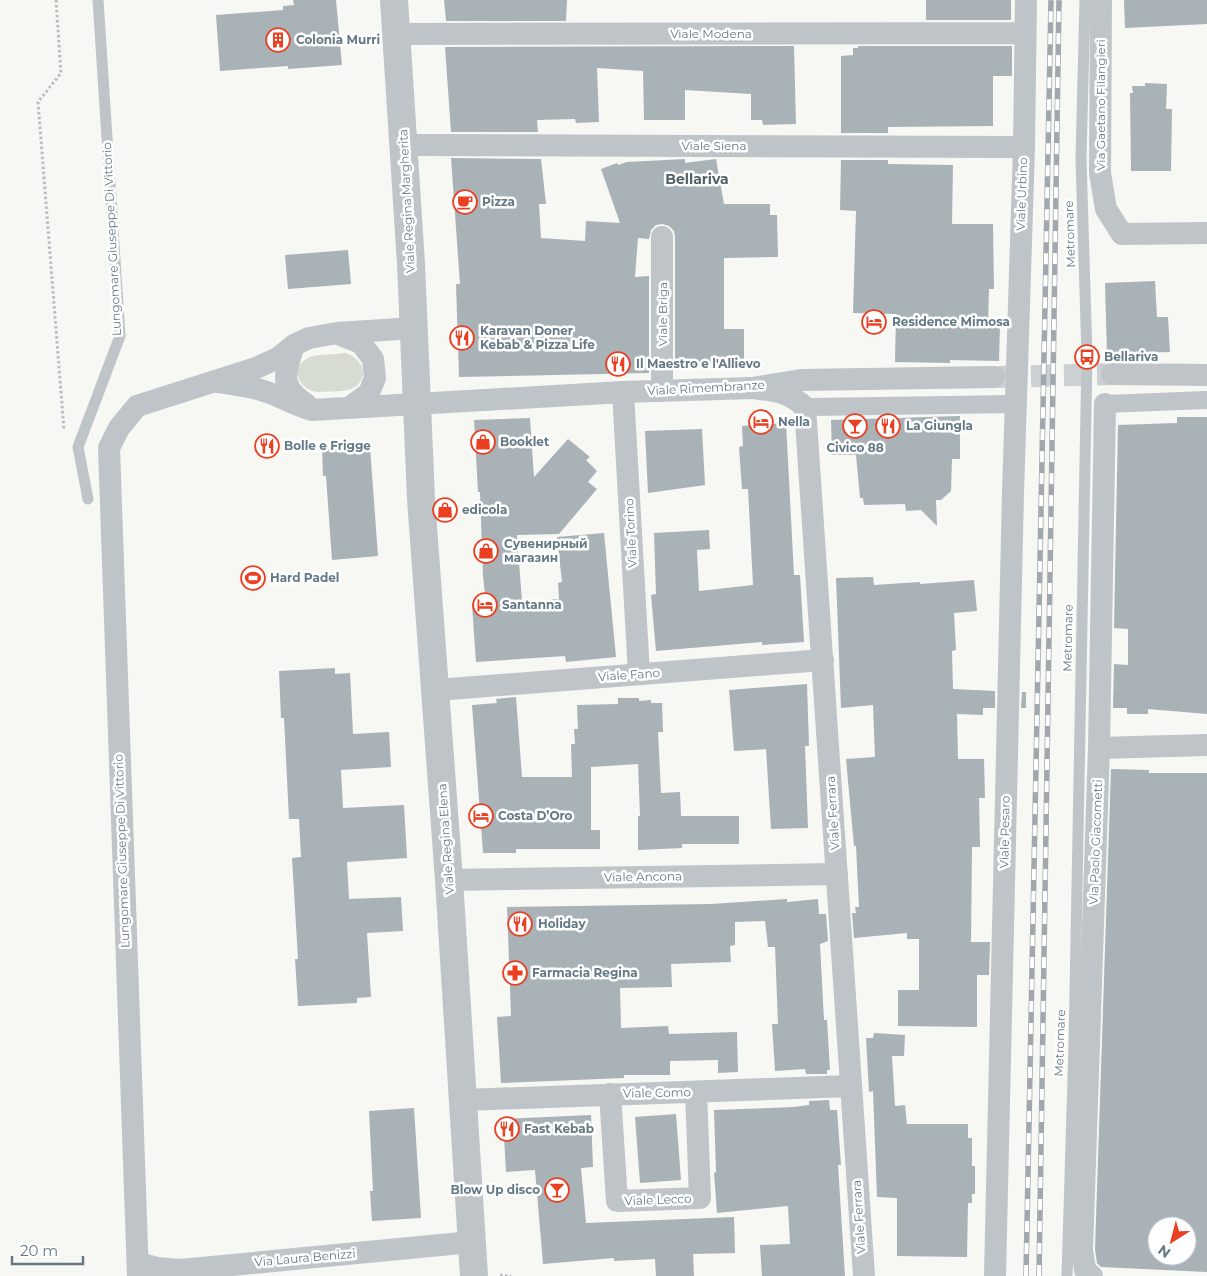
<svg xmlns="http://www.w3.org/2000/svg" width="1207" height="1276" font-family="Montserrat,sans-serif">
	<rect width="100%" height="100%" fill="#f7f7f3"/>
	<path fill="#d7dcd2" d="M345,353C363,358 372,379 351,389C343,392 330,391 320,392C302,393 288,370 306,359C316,353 333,355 345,353Z"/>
	<path fill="#a8b2b7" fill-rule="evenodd" d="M293,0H336L342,65L288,69V66L220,71L216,15L283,10V6L294,5Z
		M444,0H567L566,21H446Z
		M926,0H1011V20H926Z
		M1124,0H1207V24L1125,28Z
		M794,46L796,124L763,125L762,120H751V94L685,90V120H644L643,71L597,68L599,122L576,123L575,119L537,120L538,132H451L445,47Z
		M858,46H1012V76H993V126L888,127V133H841V56L853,55V48H858Z
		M1145,83L1167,84L1166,109H1172L1171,171H1131L1130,93H1133L1132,86H1145Z
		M451,158L541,159L546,204H539L541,238L585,241L586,221L620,223L601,169L617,163L618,165L627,162L685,159V163L716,159L724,204H770V215H777L778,257L724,258V329H744V366L693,365V369H675V237L674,231L669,226L662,224L656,225L651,230L649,239L638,238L635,277L649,276V373L459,377L456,284H460Z
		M841,160H888V164L953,165L952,224H993L994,289H989L988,325H1000L999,361L950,360V363L895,362L896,314L853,313L856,211L840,210Z
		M348,250L351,284L288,289L285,255Z
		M1155,281L1157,317H1168L1170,352L1107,354L1105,283Z
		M960,416V459H952L951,491L941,500H936L937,526L921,510L906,511L905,504L864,505L863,498H860L856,455H832L831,420Z
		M1177,417H1207V714L1148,709V714H1127V708H1113L1114,664L1128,665V629L1114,628L1118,425L1177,423Z
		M530,418L534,477L568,439L590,457L586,460L597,471L588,482L597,489L559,534L517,535L522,602L559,599L558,583L562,582L557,537L604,533L616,657L566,662L565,656L476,662L472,605L486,604L483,576L480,492H478L474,420Z
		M786,423L794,575H800L804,642L762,645V642L656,651L651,595L656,594L654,533L709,530L710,549L697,550L699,591L753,585L748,489H742L739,447L743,446L742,426Z
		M702,429L705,485L648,493L645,431Z
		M370,447L378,556L332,560L326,476H323L322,450Z
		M873,577L874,585L920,582V584L974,580L977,611L954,613L956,650L952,651L953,689L995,691V708H983V715L957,714L958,759H984L985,798H979L980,847H972L971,942H990L989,975H977V1027L898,1026V990H919V939H907V933L854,938L852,913H856L855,907H859L856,846H854L846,759L875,757L873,705L841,708L836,578Z
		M335,668V674L350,673L353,734L389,732L391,767L341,770L343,808L404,805L407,858L347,862L349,899L401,897L403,931L367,933L371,997L357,998V1003L298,1006L295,959H298L292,858L301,857L299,819H289L284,718H281L279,671Z
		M807,684L809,746H805L808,828L771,829L766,749L734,751L729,690Z
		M1022,692H1026V708H1021Z
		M516,697L522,777H572L571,744H575L574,729H578L577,705L618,704V698H639V701L651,700V703H662L663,732H658L661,793L680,792L681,816H739V844H682V848L638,850V816H640L638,764L591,767V830H600V849H516V853H483L472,705L497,703L496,699Z
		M1111,769L1149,770V773H1207V1272L1101,1267L1097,1263L1095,1249ZM1157,1226H1187V1256H1157Z
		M787,899V902L818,899L819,914H826L828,941L820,944L824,1020H827L830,1070H827V1074H806L805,1069L775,1071L772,1024H778L775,947H768L765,921L735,922V945L730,946L731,962L671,964L672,987L620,988L621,1028L668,1026L669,1034L737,1032L738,1072L718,1073V1060L670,1061V1075H624V1078L501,1083L497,1017L511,1016L507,907L711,904Z
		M874,1033L905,1035L904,1056H892L895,1106L905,1105L907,1124H968V1138H972V1166H975V1194H972V1203H968L967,1257L897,1256V1198L877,1197L873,1091L869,1092L866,1038H873Z
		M829,1100L830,1110H837L841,1165H838L845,1276H762L760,1245L790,1244L788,1206L717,1213L714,1173L716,1172L714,1110L794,1107L809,1105V1101Z
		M414,1108L421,1218L372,1221L370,1191H373L369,1111Z
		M676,1114L681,1180L640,1183L635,1117Z
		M591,1115L593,1167L581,1168L586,1223L734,1217L735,1253L693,1254L694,1276H656L655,1259L614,1261V1258L543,1264L535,1170L506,1172L503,1119Z"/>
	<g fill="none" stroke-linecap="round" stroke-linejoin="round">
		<path stroke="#cbd1d2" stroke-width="22" stroke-dasharray="22 11" stroke-linecap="butt" d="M998,377L1112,374"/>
		<path stroke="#b9bdbf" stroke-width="3" stroke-dasharray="2.5 2.5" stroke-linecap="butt" d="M56,0L61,73L38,102L64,430
			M500,1275L511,1276"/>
		<path stroke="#bfc4c8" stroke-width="11" d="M88,499L78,447L120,336L98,0
			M1067,1276L1074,1046L1087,357L1081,159L1085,0"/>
		<path stroke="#bfc4c8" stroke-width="18" d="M1105,404L1207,400
			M811,407L1016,404"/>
		<path stroke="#bfc4c8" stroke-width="22" d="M1101,0L1100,173L1106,209L1122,234L1207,233
			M396,34L1025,33
			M405,145L1024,147
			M662,237V391
			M338,334L361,343L373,359L375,378L369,393L350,407
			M294,345C285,373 278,386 306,404
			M1112,374L1207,375
			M218,382C232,384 247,386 261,390C279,395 293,405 312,410L623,392L752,388L801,380L994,377
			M752,388C775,391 787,391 805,407L864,1276
			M623,392L639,674
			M436,690L823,660
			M1099,748L1207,745
			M449,880L837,874
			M610,1094L617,1201L700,1198L696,1092
			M464,1100L850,1086
			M138,1263L157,1268L180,1270L472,1242
			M138,1276L109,448L119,428L137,406L256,368L278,358L294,345L309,338L337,333L415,328
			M995,1276L1013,493L1024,147L1026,0
			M1092,1276L1085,1270L1082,1250L1099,748L1105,404"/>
		<path stroke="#bfc4c8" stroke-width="28" d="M394,0L411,264L421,499L449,880L474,1276"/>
		<g stroke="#a0a8ae" stroke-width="5.5">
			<path id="rail" d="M1026,1276L1051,0
				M1039,1276L1059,0"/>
		</g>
		<use href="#rail" stroke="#fff" stroke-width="4" stroke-dasharray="11" stroke-linecap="butt"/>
	</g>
	<defs>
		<g id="building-ring" transform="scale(1.25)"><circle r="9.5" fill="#fff" stroke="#ea3f20" stroke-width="1.5"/><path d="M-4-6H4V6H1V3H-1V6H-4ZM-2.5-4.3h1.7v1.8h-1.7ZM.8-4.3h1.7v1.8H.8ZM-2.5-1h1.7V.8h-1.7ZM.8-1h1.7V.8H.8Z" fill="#ea3f20"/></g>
		<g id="cafe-ring" transform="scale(1.25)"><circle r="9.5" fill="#fff" stroke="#ea3f20" stroke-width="1.5"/><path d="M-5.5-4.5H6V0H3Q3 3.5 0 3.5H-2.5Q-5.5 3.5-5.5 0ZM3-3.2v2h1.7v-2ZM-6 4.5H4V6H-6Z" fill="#ea3f20"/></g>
		<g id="hotel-ring" transform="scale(1.25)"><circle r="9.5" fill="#fff" stroke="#ea3f20" stroke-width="1.5"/><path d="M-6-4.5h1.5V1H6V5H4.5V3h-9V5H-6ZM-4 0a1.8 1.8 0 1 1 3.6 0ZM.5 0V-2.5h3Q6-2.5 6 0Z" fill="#ea3f20"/></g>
		<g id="restaurant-ring" transform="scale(1.25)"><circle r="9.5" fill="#fff" stroke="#ea3f20" stroke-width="1.5"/><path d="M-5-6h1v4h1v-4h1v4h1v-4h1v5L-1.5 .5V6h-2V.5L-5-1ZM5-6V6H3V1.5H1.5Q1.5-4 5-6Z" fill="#ea3f20"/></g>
		<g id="bus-ring" transform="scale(1.25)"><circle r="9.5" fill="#fff" stroke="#ea3f20" stroke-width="1.5"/><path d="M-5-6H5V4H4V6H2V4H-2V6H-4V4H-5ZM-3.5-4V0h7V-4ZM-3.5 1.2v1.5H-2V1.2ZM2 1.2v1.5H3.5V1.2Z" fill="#ea3f20"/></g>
		<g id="bar-ring" transform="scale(1.25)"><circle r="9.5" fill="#fff" stroke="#ea3f20" stroke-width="1.5"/><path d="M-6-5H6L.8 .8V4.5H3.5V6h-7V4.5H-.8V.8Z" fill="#ea3f20"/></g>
		<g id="shop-ring" transform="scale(1.25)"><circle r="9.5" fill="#fff" stroke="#ea3f20" stroke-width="1.5"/><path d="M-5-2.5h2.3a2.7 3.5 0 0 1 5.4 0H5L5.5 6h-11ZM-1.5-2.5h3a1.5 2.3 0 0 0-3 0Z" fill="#ea3f20"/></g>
		<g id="stadium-ring" transform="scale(1.25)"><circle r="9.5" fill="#fff" stroke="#ea3f20" stroke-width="1.5"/><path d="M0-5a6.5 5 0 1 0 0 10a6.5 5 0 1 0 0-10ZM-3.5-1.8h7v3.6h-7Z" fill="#ea3f20"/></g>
		<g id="pharmacy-ring" transform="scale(1.25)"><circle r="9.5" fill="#fff" stroke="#ea3f20" stroke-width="1.5"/><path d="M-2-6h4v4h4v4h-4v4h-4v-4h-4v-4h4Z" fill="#ea3f20"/></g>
	</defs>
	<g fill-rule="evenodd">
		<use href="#building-ring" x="278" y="40"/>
		<use href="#cafe-ring" x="465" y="202"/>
		<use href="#hotel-ring" x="874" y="322"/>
		<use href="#restaurant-ring" x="462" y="338"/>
		<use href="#bus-ring" x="1087" y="357"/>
		<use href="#restaurant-ring" x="618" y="364"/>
		<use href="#hotel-ring" x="761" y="422"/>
		<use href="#bar-ring" x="855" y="426"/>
		<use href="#restaurant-ring" x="888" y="426"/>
		<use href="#shop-ring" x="483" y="442"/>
		<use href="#restaurant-ring" x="267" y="446"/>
		<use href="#shop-ring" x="445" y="510"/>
		<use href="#shop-ring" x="486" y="551"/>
		<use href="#stadium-ring" x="253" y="578"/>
		<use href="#hotel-ring" x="485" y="605"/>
		<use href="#hotel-ring" x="481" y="816"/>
		<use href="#restaurant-ring" x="520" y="924"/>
		<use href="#pharmacy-ring" x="515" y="973"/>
		<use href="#restaurant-ring" x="507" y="1129"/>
		<use href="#bar-ring" x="557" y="1190"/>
	</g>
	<g text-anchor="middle" stroke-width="5" stroke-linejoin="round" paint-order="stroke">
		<g font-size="12" fill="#647986" stroke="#fff">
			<text x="711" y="38">Viale Modena</text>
			<text transform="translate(1101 105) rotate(-90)" y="4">Via Gaetano Filangieri</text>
			<text x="714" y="150">Viale Siena</text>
			<text transform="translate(1022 194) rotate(-88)" y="4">Viale Urbino</text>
			<text transform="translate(407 201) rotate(-93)" y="4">Viale Regina Margherita</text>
			<text transform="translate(1070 234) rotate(-92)" y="4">Metromare</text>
			<text transform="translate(112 239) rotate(-93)" y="4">Lungomare Giuseppe Di Vittorio</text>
			<text transform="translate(663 314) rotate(-90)" y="4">Viale Briga</text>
			<text transform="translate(706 388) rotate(-3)" y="4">Viale Rimembranze</text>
			<text transform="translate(631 533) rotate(-93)" y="4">Viale Torino</text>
			<text transform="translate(1068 638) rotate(-89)" y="4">Metromare</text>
			<text transform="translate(629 675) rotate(-4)" y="4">Viale Fano</text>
			<text transform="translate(833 813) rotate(-94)" y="4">Viale Ferrara</text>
			<text transform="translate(1005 832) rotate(-89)" y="4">Viale Pesaro</text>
			<text transform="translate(446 839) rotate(-94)" y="4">Viale Regina Elena</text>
			<text transform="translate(1096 842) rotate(-88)" y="4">Via Paolo Giacometti</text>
			<text transform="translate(122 851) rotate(-92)" y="4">Lungomare Giuseppe Di Vittorio</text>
			<text transform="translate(643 877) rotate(-1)" y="4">Viale Ancona</text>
			<text transform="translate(1060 1043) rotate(-88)" y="4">Metromare</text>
			<text transform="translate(657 1093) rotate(-1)" y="4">Viale Como</text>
			<text transform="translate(658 1200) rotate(-2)" y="4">Viale Lecco</text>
			<text transform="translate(859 1217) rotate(-94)" y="4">Viale Ferrara</text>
			<text transform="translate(305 1258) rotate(-5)" y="4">Via Laura Benizzi</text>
		</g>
		<g font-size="12" font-weight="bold" fill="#647986" stroke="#fff" text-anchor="start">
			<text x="296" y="44">Colonia Murri</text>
			<text x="482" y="206">Pizza</text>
			<text x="892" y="326">Residence Mimosa</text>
			<text x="480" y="335">Karavan Doner<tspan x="480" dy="14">Kebab &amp; Pizza Life</tspan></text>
			<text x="1104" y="361">Bellariva</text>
			<text x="636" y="368">Il Maestro e l'Allievo</text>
			<text x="778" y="426">Nella</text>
			<text x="906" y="430">La Giungla</text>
			<text x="500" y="446">Booklet</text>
			<text x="284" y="450">Bolle e Frigge</text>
			<text x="855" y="452" text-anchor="middle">Civico 88</text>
			<text x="462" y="514">edicola</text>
			<text x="504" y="548">Сувенирный<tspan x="504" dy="14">магазин</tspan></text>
			<text x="270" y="582">Hard Padel</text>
			<text x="502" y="609">Santanna</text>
			<text x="498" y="820">Costa D’Oro</text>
			<text x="538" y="928">Holiday</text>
			<text x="532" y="977">Farmacia Regina</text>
			<text x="524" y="1133">Fast Kebab</text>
			<text x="540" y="1194" text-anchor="end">Blow Up disco</text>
		</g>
		<g font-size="14" font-weight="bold" fill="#53626a" stroke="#fff">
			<text x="697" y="184">Bellariva</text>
		</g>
	</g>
	<g transform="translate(1172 1241) rotate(216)"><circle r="24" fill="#ffffff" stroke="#c1c9cf"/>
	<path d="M0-4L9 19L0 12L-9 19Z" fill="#ea3f20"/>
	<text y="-8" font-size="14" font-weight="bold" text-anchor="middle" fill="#647986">N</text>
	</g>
	<path d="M12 1256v8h71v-8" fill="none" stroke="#647986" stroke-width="2.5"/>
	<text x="20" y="1256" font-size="15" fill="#647986" stroke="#ffffff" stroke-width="4" paint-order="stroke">20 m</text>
</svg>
